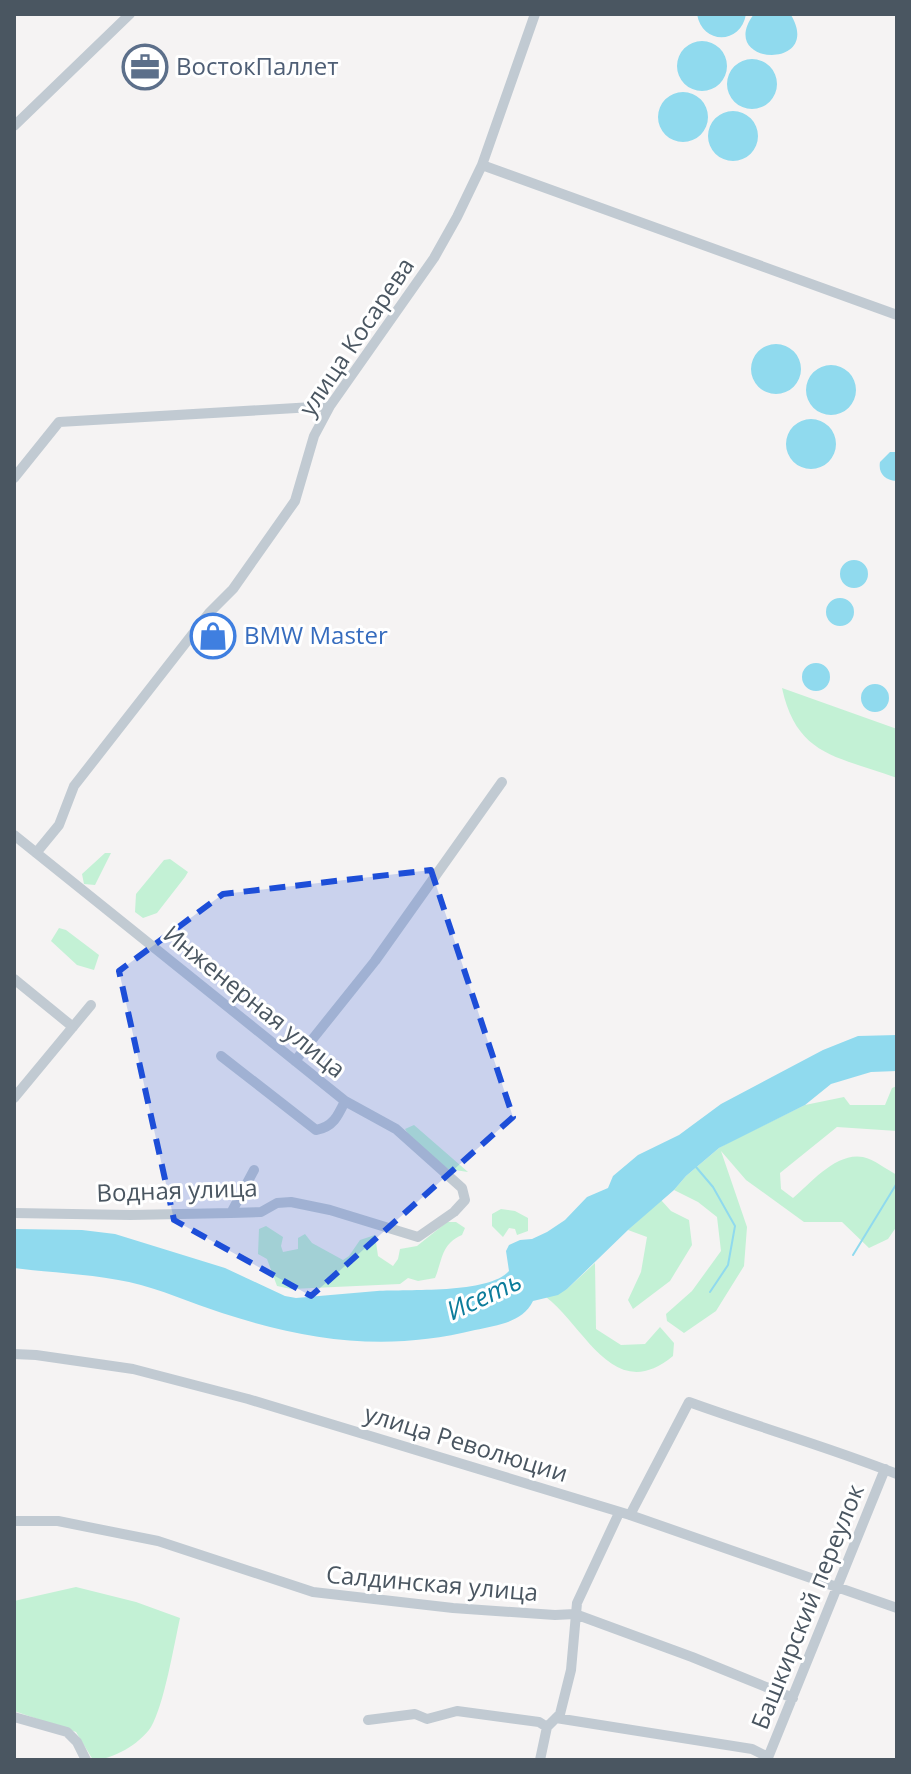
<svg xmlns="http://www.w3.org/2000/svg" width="911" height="1774" font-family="'Open Sans',sans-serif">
	<rect width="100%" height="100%" fill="#f5f3f3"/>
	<path fill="#c3f1d5" d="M782,688L897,729V778C838,756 797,757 782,688Z
		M105,853H111L95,885L84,884L82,874Z
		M170,859L188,872L185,877L157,913L143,918L135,912L136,894L164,860Z
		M59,928L66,930L99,955L94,970L77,965L51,941Z
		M897,1086V1131L837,1127L780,1173L781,1189L793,1198C811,1183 836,1152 863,1157C874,1159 887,1170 897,1175V1226L888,1239L869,1248L842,1222H804L746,1180L721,1151L747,1227L744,1266L716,1311L684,1333L667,1321L666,1314L692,1291L721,1251L717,1217L698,1202L674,1190L686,1176L719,1148L733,1140L805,1105L844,1097L850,1105H885L892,1088Z
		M414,1125L468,1172L448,1169L410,1137L405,1129Z
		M661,1200L671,1211L689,1220L692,1245L670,1281L633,1309L628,1300L641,1272L647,1237L628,1230Z
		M501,1209L515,1211L528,1218V1231L517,1235L515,1229L509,1228L503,1237L492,1226V1214Z
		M447,1222H456L465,1228L462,1235C441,1244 443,1259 435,1278L418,1281L408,1278L400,1284L291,1289L277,1286L267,1259L258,1254L259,1229L266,1226L283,1237L281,1246L283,1252L298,1249V1238L305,1234L312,1243L343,1260L349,1256L360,1240L375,1235L378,1256L393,1266L398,1259L400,1249L417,1246Z
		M595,1263L596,1329L621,1345L645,1344L660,1327L674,1343L673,1356C614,1405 586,1328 546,1297L567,1289Z
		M76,1587L136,1602L180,1618C174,1645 164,1705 151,1727C140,1744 112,1760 93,1760L76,1732L14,1711V1601Z"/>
	<path fill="#90daee" d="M697,14H746C741,45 702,45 697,14Z
		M754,14L791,15C824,71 715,66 754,14Z
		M677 66a25 25 0 1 1 50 0a25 25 0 1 1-50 0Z
		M727 84a25 25 0 1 1 50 0a25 25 0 1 1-50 0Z
		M658 117a25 25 0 1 1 50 0a25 25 0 1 1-50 0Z
		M708 136a25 25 0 1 1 50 0a25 25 0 1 1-50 0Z
		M751 369a25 25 0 1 1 50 0a25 25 0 1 1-50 0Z
		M806 390a25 25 0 1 1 50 0a25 25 0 1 1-50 0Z
		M786 444a25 25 0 1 1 50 0a25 25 0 1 1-50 0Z
		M890,452H897L896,481C885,480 878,473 880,462Z
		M840 574a14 14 0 1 1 28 0a14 14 0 1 1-28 0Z
		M826 612a14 14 0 1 1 28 0a14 14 0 1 1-28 0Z
		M802 677a14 14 0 1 1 28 0a14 14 0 1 1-28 0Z
		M861 698a14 14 0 1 1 28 0a14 14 0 1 1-28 0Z
		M897,1035V1071L871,1072L831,1084L805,1105L719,1148L686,1176L674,1190L628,1230L567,1289L558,1295L533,1301C522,1323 497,1325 475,1330C387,1352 308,1341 222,1313C191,1303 161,1289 129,1282C91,1274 53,1273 14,1268V1229L82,1230L115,1234L225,1268L285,1296L296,1298C323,1296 350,1293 377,1291C407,1289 489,1294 509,1271L506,1251L509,1245L520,1240L532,1239L547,1232L565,1220L587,1197L608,1188L613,1176L638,1155L679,1135L721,1104L823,1050L858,1036Z"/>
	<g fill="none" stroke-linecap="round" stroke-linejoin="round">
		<path stroke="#90daee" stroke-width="2" d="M696,1167L713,1187L735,1226L728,1265L710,1292
			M853,1255L897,1183"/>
		<path stroke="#c1cad2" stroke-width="10" d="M14,126L130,14
			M482,165L897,315
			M14,478L59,422L330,406
			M14,835L345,1101L396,1129L462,1188L465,1200L454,1212L418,1237L330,1210L291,1202L277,1203L261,1212L231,1213L130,1215L14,1213
			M36,853L59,825L74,786L209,613L233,589L295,501L314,436L330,406L434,258L457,217L482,165L535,14
			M14,979L73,1027
			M221,1056L316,1130C333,1127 338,1116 345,1101
			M295,1061L375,961L502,782
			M14,1098L91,1005
			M231,1213L254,1170
			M14,1354L36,1355L133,1369L248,1399L630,1515L897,1608
			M630,1515L689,1402C758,1427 829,1447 897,1474
			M14,1521H58L158,1541L313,1592L453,1608L555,1615L575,1614L692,1657L793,1698
			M14,1717L67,1732L77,1742L86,1760
			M556,1718L752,1749L768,1757
			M368,1720L415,1714L427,1719L457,1711L539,1722L547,1727
			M540,1760L547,1727L560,1714L571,1670L577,1603L619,1513
			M767,1760L885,1469"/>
	</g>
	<path fill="#1d4ed8" fill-opacity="0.2" stroke="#1d4ed8" stroke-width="6" stroke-dasharray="16 10" stroke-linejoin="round" d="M431,870L513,1117L311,1296L174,1220L119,971L223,894Z"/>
	<defs>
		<g id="office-ring" transform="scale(2.3)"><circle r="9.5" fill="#fff" stroke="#5c6f8a" stroke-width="1.5"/><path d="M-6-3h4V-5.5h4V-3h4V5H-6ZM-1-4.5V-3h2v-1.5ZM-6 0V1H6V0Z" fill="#5c6f8a"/></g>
		<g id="shop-ring" transform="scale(2.3)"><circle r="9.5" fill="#fff" stroke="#3f7fe0" stroke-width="1.5"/><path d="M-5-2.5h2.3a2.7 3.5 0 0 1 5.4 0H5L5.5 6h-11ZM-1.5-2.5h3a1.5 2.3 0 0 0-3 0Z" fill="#3f7fe0"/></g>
	</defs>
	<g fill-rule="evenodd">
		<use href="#office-ring" x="145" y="67"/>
		<use href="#shop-ring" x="213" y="636"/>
	</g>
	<g text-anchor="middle" stroke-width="6" stroke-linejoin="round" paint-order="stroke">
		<g font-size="24" fill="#4e5e75" stroke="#fff" text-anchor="start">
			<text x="176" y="75">ВостокПаллет</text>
		</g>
		<g font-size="24" fill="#4a5661" stroke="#fff">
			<text transform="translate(357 337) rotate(-56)" y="8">улица Косарева</text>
			<text transform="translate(254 1002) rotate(39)" y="8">Инженерная улица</text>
			<text transform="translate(177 1191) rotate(-2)" y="8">Водная улица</text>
			<text transform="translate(466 1444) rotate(17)" y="8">улица Революции</text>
			<text transform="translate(432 1584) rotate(5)" y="8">Салдинская улица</text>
			<text transform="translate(808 1607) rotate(-68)" y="8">Башкирский переулок</text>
		</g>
		<g font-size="24" fill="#366cbe" stroke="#fff" text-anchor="start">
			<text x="244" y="644">BMW Master</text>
		</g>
		<g font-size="26" font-style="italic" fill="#0c7c9b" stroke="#fff">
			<text transform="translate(484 1296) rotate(-25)" y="9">Исеть</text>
		</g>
	</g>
	<rect width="911" height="1774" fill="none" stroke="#4a5661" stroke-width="32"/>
</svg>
